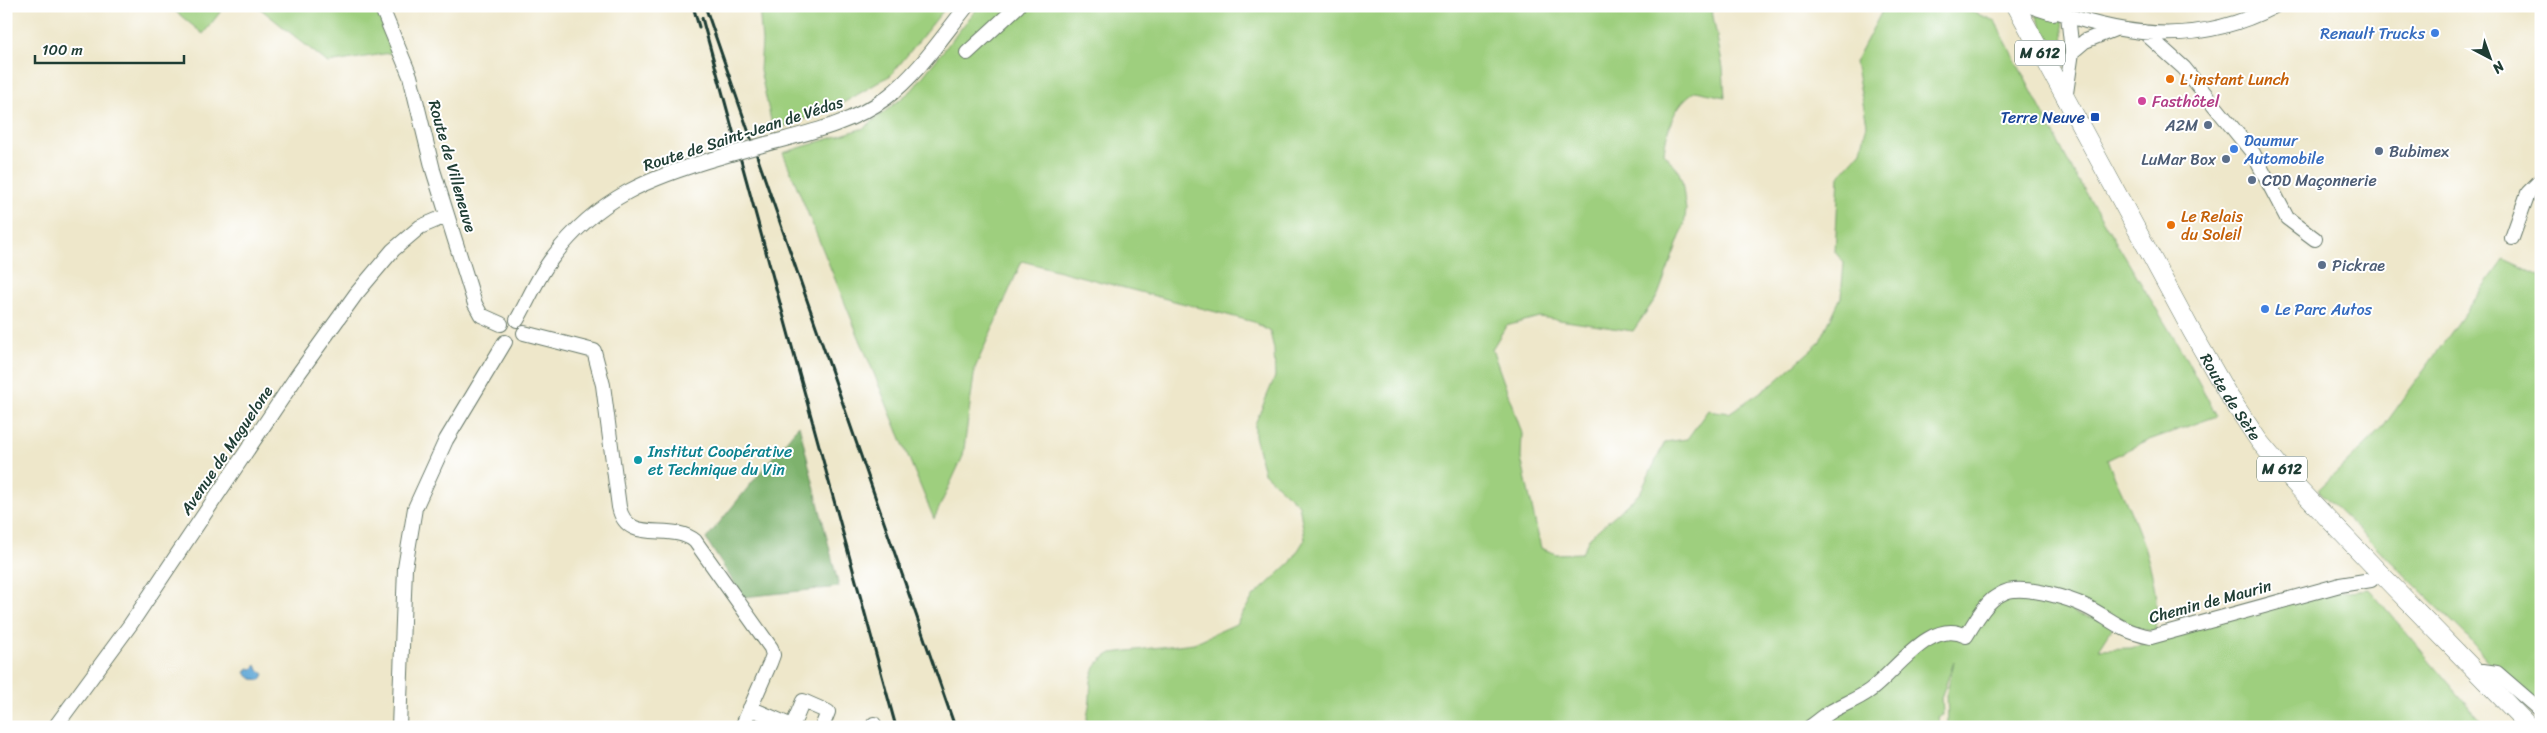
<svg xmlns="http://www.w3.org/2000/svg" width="2547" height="733" font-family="Sriracha,sans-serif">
	<rect width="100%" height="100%" fill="#fff"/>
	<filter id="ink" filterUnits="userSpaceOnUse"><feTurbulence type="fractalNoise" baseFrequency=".02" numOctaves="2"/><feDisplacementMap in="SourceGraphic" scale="10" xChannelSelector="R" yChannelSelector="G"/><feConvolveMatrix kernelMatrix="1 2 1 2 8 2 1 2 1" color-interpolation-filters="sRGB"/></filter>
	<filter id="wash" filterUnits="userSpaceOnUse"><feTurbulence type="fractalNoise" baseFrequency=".0096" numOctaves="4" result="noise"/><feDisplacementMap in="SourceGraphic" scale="20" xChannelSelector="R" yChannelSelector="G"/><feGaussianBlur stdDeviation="1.12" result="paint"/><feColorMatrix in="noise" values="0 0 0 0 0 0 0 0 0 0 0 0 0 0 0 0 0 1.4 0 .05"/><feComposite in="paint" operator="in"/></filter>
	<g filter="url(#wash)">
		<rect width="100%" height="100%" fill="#eee7ca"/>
		<path fill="#9ecf7e" stroke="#5e8659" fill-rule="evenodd" d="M169,6H225L203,34Z
			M257,6H377L396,52L328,63Z
			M759,6H947L891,75L831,110L773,130L760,70L762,42Z
			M979,6H1711L1723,68L1725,97L1696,91C1675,102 1666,130 1664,154L1678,170L1682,181L1686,210L1684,226L1658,295L1633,331L1539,317L1506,326L1492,349L1522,433L1521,458L1541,548L1556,554L1582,553L1590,537L1640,493L1665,442L1687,439L1708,410L1729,413L1774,383L1819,343L1841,297L1844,263L1835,252L1839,176L1861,151L1867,124L1855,62L1881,13L1880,6H1957L1995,21L2073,171L2183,353L2217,416L2149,440L2107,460C2130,510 2164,575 2155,632L2115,624L2099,649L2131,648L2195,628L2317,594L2369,589L2486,727H1948L1947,691L1954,662L1942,695L1943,715L1938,717L1940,727H1085C1087,718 1089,708 1090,699C1091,676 1090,665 1112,653L1194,643L1236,624L1253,597L1291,562L1305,539L1299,505L1264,473L1255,436V424L1275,377L1274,349L1270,332L1254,322L1022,261L975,368L963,456L934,519L783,153L864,128L912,90ZM2025,597L2060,598L2111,623L2074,613L2060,604Z
			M2036,15L2062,20L2065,53L2060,65Z
			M2504,259L2541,276V711L2497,673L2467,636L2318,490L2381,430Z"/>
		<path fill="#7eb26d" stroke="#4e7850" d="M799,425L839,587L743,597L706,539Z"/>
		<path fill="#61a8d7" stroke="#407286" d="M256,665L258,670L264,674L261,680L252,679L245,673L248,668L252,669Z"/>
	</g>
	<g filter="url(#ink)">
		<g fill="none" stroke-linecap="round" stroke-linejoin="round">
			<g stroke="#677868" stroke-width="16">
				<path id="minor" d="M381,6L410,76L433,170L475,304L481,315L501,324
					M2030,6L2052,13L2058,12C2133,39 2203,44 2275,6
					M2068,15L2072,52
					M2144,32L2184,68L2253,153L2287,218L2315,239
					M967,53L1018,6
					M2065,100L2072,52L2085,41L2115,29
					M766,144C807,133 851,124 886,98C918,74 942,37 967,6
					M2512,238L2528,193L2541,180
					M517,320C529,299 538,276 553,257C598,197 651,177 720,157
					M524,333L594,351L603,385L619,507C627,546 671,521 695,541L771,648L773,655L770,663L742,727
					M2479,674L2483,671L2497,673L2541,711
					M750,708L792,726
					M55,727L130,625L299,373L356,294L393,250L420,227L446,216
					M399,727L405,568L415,508L446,440L505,342
					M792,727L803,701L828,712L822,727
					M873,727L874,724
					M1810,727C1817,722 1824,716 1832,711C1844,704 1858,699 1869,691C1895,673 1930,617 1966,636C1974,624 1981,609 1993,599C1999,595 2006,590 2014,590C2031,588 2069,598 2085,606C2112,619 2119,631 2151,637L2340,585L2371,580L2379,572"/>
			</g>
			<g stroke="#677868" stroke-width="19">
				<g id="major">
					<path id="s1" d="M2016,6L2191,330L2227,393L2259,441L2293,482L2379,572L2530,727"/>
				</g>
			</g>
			<use href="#minor" stroke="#fff" stroke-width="14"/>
			<use href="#major" stroke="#fff" stroke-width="18"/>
			<path stroke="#1f3d34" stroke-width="3" d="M693,6L699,27
				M705,6L955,727
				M702,18L896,727"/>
			<g stroke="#677868" stroke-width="16" stroke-linecap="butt">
				<path id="minor-bridge" d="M720,157L766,144"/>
			</g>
			<use href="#minor-bridge" stroke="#fff" stroke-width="14"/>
		</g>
	</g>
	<g fill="#3f7fe0" stroke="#fff" stroke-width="2">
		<circle cx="2435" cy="33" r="5"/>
		<circle cx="2234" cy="149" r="5"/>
		<circle cx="2265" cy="309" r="5"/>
	</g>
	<g fill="#e8710a" stroke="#fff" stroke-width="2">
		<circle cx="2170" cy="79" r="5"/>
		<circle cx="2171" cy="225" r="5"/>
	</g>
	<circle fill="#d1479c" stroke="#fff" stroke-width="2" cx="2142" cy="101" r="5"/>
	<rect fill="#1a4fb4" stroke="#fff" stroke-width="2" x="2090" y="112" width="10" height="10" rx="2.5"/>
	<g fill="#5c6f8a" stroke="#fff" stroke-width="2">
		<circle cx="2208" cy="125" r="5"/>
		<circle cx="2379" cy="151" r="5"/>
		<circle cx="2226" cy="159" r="5"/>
		<circle cx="2252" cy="180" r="5"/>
		<circle cx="2322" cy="265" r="5"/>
	</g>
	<circle fill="#0f9aa8" stroke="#fff" stroke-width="2" cx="638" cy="460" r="5"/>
	<g text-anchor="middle" stroke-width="4" stroke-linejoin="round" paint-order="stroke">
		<g fill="#fff" stroke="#627771" stroke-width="1">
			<rect x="2015" y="40.5" width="50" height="25" rx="4"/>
			<rect x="2257" y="456.5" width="50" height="25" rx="4"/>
		</g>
		<g font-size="15" font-weight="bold" fill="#1f3d34">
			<text x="2040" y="58">M 612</text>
			<text x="2282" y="474">M 612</text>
		</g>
		<g font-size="16" fill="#366cbe" stroke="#fff" text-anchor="start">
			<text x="2425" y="39" text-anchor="end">Renault Trucks</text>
			<text x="2244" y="146">Daumur<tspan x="2244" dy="18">Automobile</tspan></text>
			<text x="2275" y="315">Le Parc Autos</text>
		</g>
		<g font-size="16" fill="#c56008" stroke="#fff" text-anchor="start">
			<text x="2180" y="85">L'instant Lunch</text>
			<text x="2181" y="222">Le Relais<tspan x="2181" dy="18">du Soleil</tspan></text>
		</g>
		<g font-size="16" fill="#b23c85" stroke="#fff" text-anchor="start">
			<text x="2152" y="107">Fasthôtel</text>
		</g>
		<g font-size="16" fill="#164399" stroke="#fff" text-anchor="end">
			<text x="2085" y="123">Terre Neuve</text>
		</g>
		<g font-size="16" fill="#4e5e75" stroke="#fff" text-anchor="start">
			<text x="2198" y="131" text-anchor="end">A2M</text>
			<text x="2389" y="157">Bubimex</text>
			<text x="2216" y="165" text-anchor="end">LuMar Box</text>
			<text x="2262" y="186">CDD Maçonnerie</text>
			<text x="2332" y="271">Pickrae</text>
		</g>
		<g font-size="16" fill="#1f3d34" stroke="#fff">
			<text transform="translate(743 133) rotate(-18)" y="6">Route de Saint-Jean de Védas</text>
			<text transform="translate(453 166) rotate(74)" y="6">Route de Villeneuve</text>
			<text dy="6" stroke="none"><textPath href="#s1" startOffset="446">Route de Sète</textPath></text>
			<text transform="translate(226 450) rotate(-56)" y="6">Avenue de Maguelone</text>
			<text transform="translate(2210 601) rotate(-15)" y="6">Chemin de Maurin</text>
		</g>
		<g font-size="16" fill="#0d838f" stroke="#fff" text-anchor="start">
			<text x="648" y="457">Institut Coopérative<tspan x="648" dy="18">et Technique du Vin</tspan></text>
		</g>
	</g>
	<rect width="2547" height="733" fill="none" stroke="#fff" stroke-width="25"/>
	<g transform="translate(2490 58) rotate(139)" stroke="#ffffff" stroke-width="4" paint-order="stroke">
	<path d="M0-4L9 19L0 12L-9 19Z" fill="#1f3d34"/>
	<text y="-8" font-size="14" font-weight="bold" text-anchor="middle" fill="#1f3d34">N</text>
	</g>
	<path d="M35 55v8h149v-8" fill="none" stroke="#1f3d34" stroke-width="2.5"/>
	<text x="42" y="55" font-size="15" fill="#1f3d34" stroke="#ffffff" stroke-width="4" paint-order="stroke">100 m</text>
</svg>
